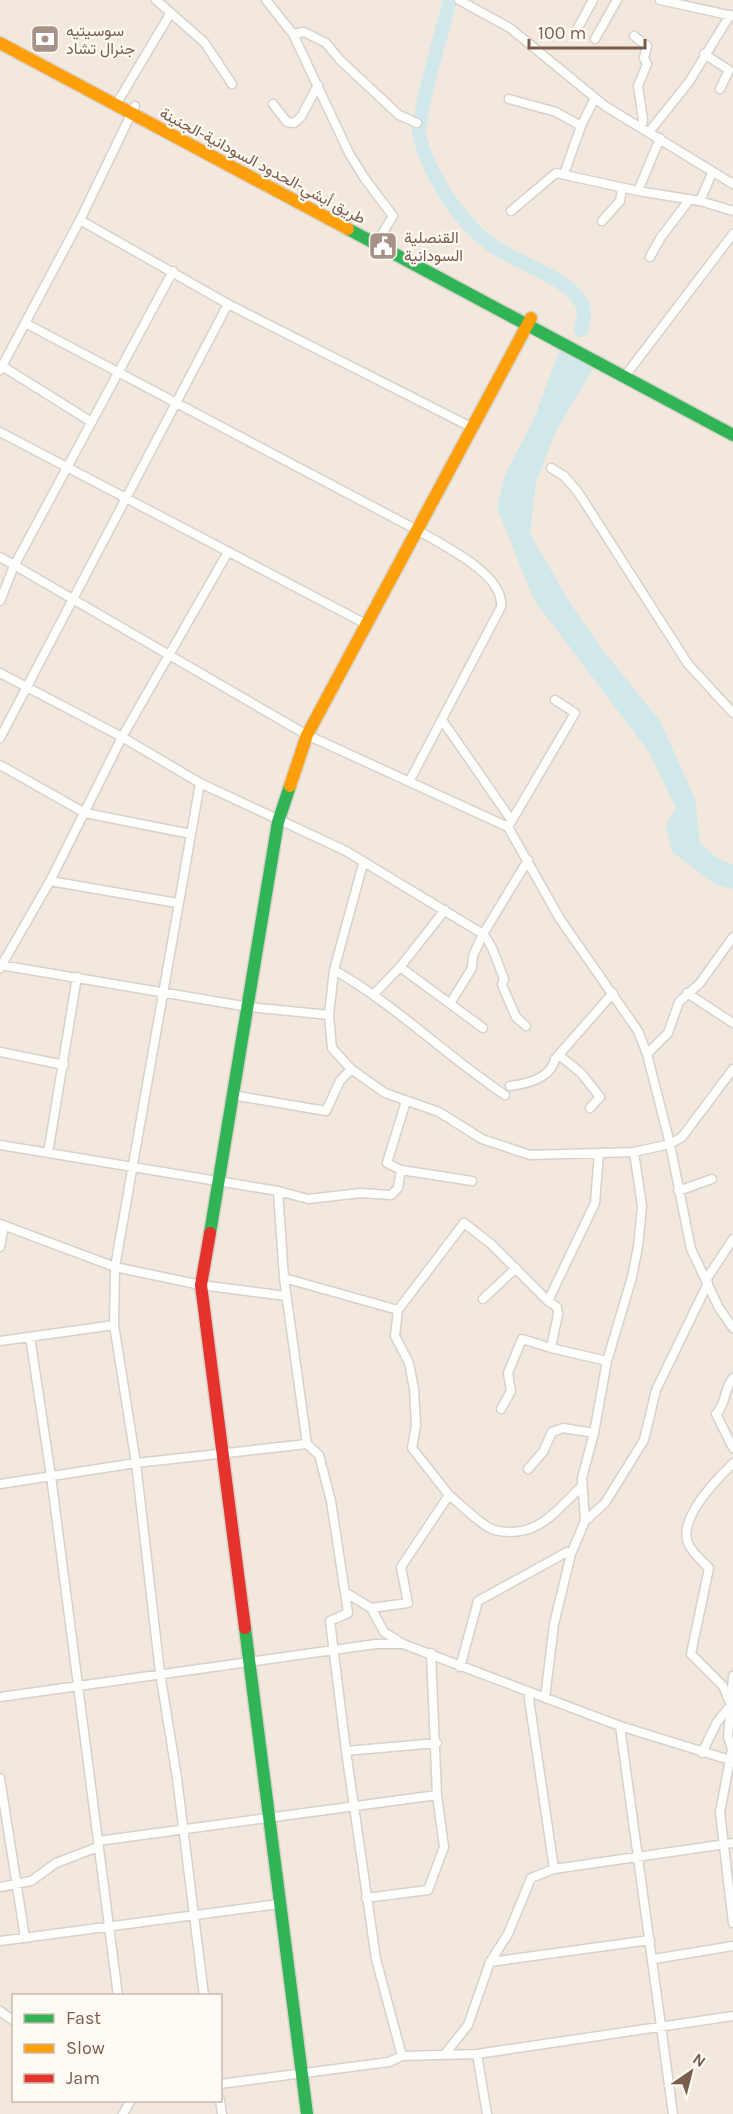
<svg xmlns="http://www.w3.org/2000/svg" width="733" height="2114" font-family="Karla,Vazirmatn,sans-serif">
	<rect width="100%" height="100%" fill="#f9f5f0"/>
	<path fill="#f2e8de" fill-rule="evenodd" d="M0,0H733V2114H0ZM14,1996H220V2100H14Z"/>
	<path fill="#d0e8ea" d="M561,347L595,365L555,433L536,482L530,534L572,606L602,649L660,721L695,799L700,843L717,858L733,865V889L715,884L672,852L666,825L676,808L649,752L534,600L497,507L505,475L533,421Z"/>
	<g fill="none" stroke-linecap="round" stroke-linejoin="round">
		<path stroke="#d0e8ea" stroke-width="14" d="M450,0C441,37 429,73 422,111C421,118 418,127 419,134C428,173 458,220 490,244C512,262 582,281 584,312C584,318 582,325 581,330"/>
		<g stroke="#d7d1cb" stroke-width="11">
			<path id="street" d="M156,0L204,42L232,84
				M266,0L293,34L349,153L365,179L393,216L380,237
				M459,0L510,28L605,106L733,184
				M660,0L733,16
				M575,33L593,0
				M293,34L304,32L326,43L340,60L399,115L417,123
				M634,36L647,46L644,58L647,64L638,86L643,120L641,127
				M595,39L617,0
				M704,54L729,70L720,89
				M120,98L170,14
				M509,99L556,112L581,126
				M273,104L287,122L294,123L301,117L318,85
				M649,132L689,82L730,15
				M564,174L581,126L595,98
				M638,191L660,138
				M700,201L712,173
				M511,211L556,173L638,191L700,201L733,211
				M80,220L228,304L471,427
				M602,221L620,201L622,188
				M650,257L661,237L690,199
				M25,323L417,530C442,545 505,574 501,607L410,780
				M2,366L90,421
				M0,370L80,220L135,106
				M625,376L733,234
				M0,432L366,624
				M551,468L564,476L578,492L688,664L733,713
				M0,557L307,735L508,827L560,919L638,1031L647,1054L670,1144L691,1249L719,1308L733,1328
				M0,601L14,566L173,271
				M0,673L122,737L200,783L346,851L483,934C494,947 497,962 504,979L502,985L516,1017L526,1026
				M442,720L512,821
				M0,738L228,304
				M0,765L85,813L191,834
				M200,783L115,1267L114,1325L136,1463L160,1673L177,1778L204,1996
				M508,827L575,713L555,700
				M363,864L334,970L329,1015L332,1048L351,1069L385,1093L439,1112L482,1139L530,1155L634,1152L670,1144L682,1137L733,1069
				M50,881L177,903
				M445,910L400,967L483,1028
				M0,965L249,1007L329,1015
				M0,968L50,881L122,737L228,552
				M334,970C396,1005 446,1056 505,1095
				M375,993L400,967
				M687,993L733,1023
				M451,1002L472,968L473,956L483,934L528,860
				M0,1052L64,1065
				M647,1054L668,1033L679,1002L700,983L733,937
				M559,1055L581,1073L600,1097L590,1108
				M510,1086C526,1084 551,1078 555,1059L613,993
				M232,1095L326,1111L340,1081L351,1069
				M406,1101L387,1163L401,1170L472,1181
				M0,1145L278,1191L284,1278L307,1444L319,1455L331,1501L348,1613L330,1621L346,1751L376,1959L402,2056
				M48,1153L77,977
				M599,1153L595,1203L548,1301L557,1307L558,1314L551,1348L607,1361
				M278,1191L308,1199L361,1193L391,1195L398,1188L401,1170
				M678,1191L712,1179
				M0,1224L115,1267L201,1285L286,1296
				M0,1247L4,1226
				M284,1278L398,1310
				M706,1280L733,1239
				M483,1299L516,1268
				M30,1337L51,1476L118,1996
				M0,1341L114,1325
				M733,1378C723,1390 727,1403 716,1414L733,1448
				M501,1409L511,1391L508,1373L522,1339L551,1348
				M528,1469L543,1452L552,1432L563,1428L594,1433
				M0,1484L136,1463L307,1444
				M449,1495C460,1504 483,1527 494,1530C536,1540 555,1512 582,1486
				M585,1521L605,1503L644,1440L656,1390L708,1283
				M346,1593L371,1608L384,1632L403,1644L620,1726L733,1761
				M371,1608L408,1603L401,1567L449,1495L412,1448L416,1425L414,1389L409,1363L395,1336L398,1310L464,1223L491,1244L548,1301
				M460,1667L478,1601L567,1552L571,1554
				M733,1676L728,1737L732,1749L720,1812L733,1923
				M528,1692L554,1869
				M0,1697L376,1644H403
				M545,1698L554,1624L571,1554L585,1521L582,1478L594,1433L607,1361L632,1277L638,1247L642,1206L634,1152
				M620,1726L673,2114
				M346,1751L437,1743
				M702,1753L717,1722L731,1705L723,1686L691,1654L709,1568C701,1560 692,1553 688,1543C678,1518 717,1479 733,1463
				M0,1778L25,1938
				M98,1841L437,1795
				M0,1887L31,1881L56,1863L98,1847
				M366,1898L428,1890L444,1847L437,1795L431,1653
				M0,1941L279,1904
				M654,1959L733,1946
				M490,1962L650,1940
				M0,2011L14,2021
				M445,2054L468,2025L490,1962L508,1934L531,1878L554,1869L733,1843
				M477,2054L487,2114
				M220,2084L389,2062L402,2056L477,2054L733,2016
				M220,2100L222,2114
				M123,2114L131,2100"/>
		</g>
		<g stroke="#d9d2cb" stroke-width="15">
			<path id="fast" d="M348,229L733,435
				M210,1233L278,822L290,786
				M245,1628L307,2114"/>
		</g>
		<g stroke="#d9d2cb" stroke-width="15">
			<path id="slow" d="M0,43L348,229
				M290,786L307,735L531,318"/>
		</g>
		<g stroke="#d9d2cb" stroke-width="15">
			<path id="jam" d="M210,1233L201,1285L245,1628"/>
		</g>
		<use href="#street" stroke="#fefefd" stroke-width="8"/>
		<use href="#fast" stroke="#30b455" stroke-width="12"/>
		<use href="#slow" stroke="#ff9f0a" stroke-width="12"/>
		<use href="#jam" stroke="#e5322d" stroke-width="12"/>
	</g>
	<defs>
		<g id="bank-square" transform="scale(1.5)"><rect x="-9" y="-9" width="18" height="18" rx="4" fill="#a69286" stroke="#fffaf3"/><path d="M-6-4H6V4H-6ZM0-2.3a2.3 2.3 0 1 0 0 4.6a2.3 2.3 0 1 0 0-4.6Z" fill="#fff"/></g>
		<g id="civic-square" transform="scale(1.5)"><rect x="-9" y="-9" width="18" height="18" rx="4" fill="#a69286" stroke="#fffaf3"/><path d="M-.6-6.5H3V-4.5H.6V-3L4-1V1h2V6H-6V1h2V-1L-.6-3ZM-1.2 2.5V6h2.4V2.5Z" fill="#fff"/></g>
	</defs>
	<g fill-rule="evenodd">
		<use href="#bank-square" x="45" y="39"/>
		<use href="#civic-square" x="383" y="246"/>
	</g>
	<g text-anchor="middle" stroke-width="4.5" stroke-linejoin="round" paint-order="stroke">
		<g font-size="16" fill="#7a5c4d" stroke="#fffaf3" text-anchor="start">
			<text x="66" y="36">سوسيتيه<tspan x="66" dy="18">جنرال تشاد</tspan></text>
			<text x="404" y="243">القنصلية<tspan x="404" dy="18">السودانية</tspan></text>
		</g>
		<g font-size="16" fill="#7a5c4d" stroke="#fffaf3">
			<text transform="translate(263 165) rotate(28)" y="6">طريق أبشي-الحدود السودانية-الجنينة</text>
		</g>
	</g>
	<rect x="12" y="1994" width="210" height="108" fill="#fffaf3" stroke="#cabbb1" stroke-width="1.5"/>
	<rect x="24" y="2014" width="30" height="9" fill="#30b455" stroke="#cabbb1" stroke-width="1.5"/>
	<text x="66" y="2024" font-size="18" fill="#7a5c4d">Fast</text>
	<rect x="24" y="2044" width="30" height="9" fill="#ff9f0a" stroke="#cabbb1" stroke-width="1.5"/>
	<text x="66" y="2054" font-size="18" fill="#7a5c4d">Slow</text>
	<rect x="24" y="2074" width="30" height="9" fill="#e5322d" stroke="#cabbb1" stroke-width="1.5"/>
	<text x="66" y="2084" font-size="18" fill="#7a5c4d">Jam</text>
	<g transform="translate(691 2072) rotate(35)" stroke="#fffaf3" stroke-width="4.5" paint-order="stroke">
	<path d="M0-4.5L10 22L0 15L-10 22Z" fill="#7a5c4d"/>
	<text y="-9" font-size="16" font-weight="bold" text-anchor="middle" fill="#7a5c4d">N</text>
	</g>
	<path d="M529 39v9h116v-9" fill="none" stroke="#7a5c4d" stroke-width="3"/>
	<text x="538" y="39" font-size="18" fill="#7a5c4d" stroke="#fffaf3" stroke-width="4.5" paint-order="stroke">100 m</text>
</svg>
